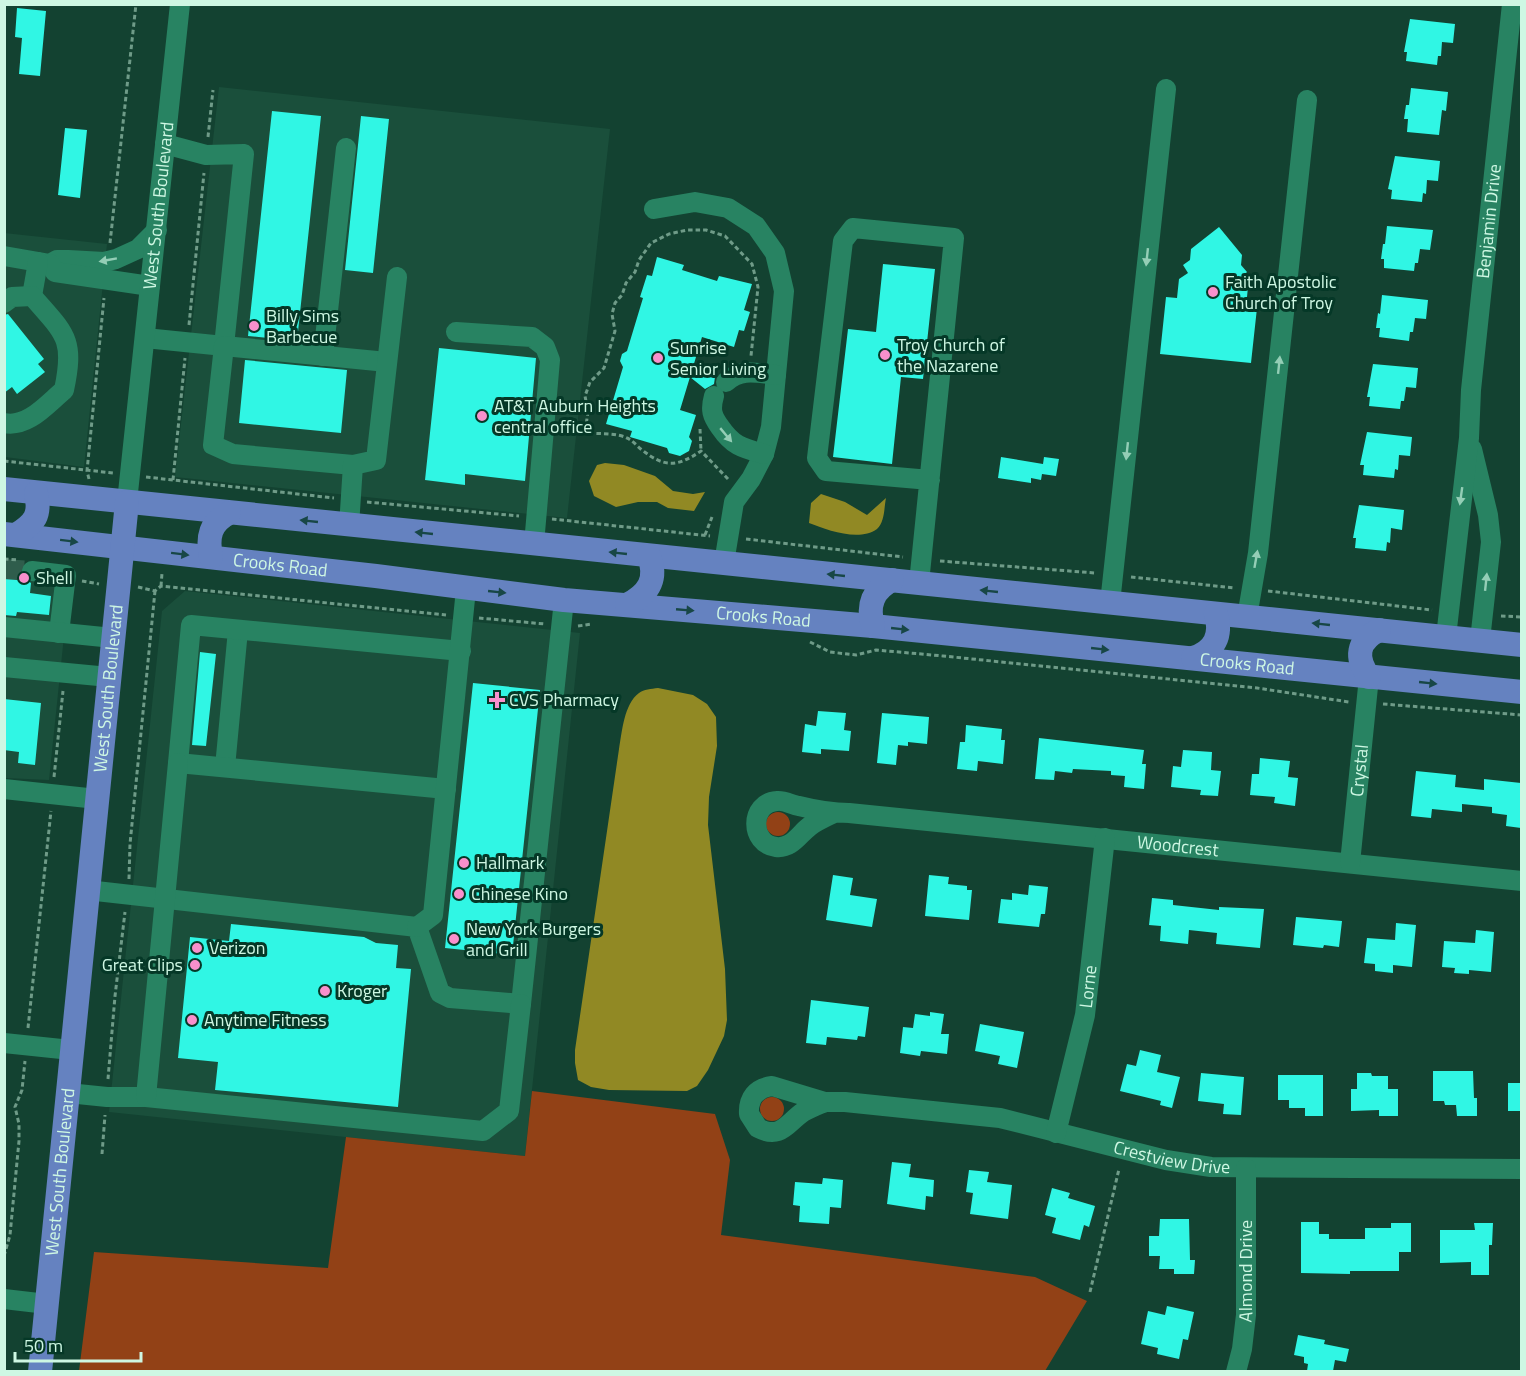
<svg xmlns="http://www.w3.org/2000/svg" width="1526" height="1376" font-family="'Titillium Web',sans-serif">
	<rect width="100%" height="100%" fill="#134231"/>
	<path fill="#1a4f3b" d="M219,87L610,129L567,518L175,477Z
		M4,233L107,244L84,467L5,457Z
		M5,562L71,569L49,780L5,778Z
		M185,591L580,633L525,1156L109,1112L162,611Z"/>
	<path fill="#924116" d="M766 824a12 12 0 1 1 24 0a12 12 0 1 1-24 0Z
		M532,1091L715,1114L730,1160L721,1235L1035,1277L1087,1301L1045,1371H79L94,1252L328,1268L346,1137L525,1156Z
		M760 1109a12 12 0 1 1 24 0a12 12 0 1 1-24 0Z"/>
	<path fill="#918924" d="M605,463L624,465L655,476L673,491L693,494L705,492L694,511L668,508L657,502H638L616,507L594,496L589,481L597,465Z
		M821,494L845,502L867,515L886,498C884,507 885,522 877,529C859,542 827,530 809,523L811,503Z
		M658,688L693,695L707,704L716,717L717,746L709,797L708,825L725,969L727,1020L724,1036L708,1070L697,1086L687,1091L609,1090L591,1087L578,1080L575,1063V1050L619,749C622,732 624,704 639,693C644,689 651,689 658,688Z"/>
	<path fill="#30f6e4" d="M17,8L46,11L40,76L19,74L22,38L15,37Z
		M1410,19L1455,24L1453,43L1442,42L1441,56H1438L1437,65L1406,61L1407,52H1404Z
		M1411,88L1448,92L1446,111L1442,110L1439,135L1407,132L1408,119H1404L1406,105H1409Z
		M272,111L321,116L297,341L248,336Z
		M361,116L389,119L373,273L345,270Z
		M65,128L87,130L80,198L58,195Z
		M1395,156L1440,161L1438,181L1427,180L1426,194L1423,193L1422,202L1391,199L1392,190L1388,189Z
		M1387,226L1433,230L1430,250L1420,249L1418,263H1415L1414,271L1384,268V259H1381L1383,244H1385Z
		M1219,227L1242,255L1241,265L1247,272L1241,278L1248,287L1246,307L1257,308L1251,363L1160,354L1166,297L1177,298L1179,279L1188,273L1183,265L1190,260L1191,249Z
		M657,257L684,265L682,270L717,281L719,276L752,284L744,310L750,312L744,331L739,330L734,347L702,337L693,367L715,377L714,384L705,389L690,377L680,410L696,415L689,437L692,441L689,451L680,456L669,453L667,448L630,437L632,431L606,424L623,367L620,361L622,354L627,351L643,298L640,297L647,275L652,276Z
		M883,264L935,269L923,379L901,377L892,464L833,457L848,329L876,332Z
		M1382,295L1428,300L1426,319L1415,318L1413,332H1410L1409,341L1379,337L1380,328H1376L1378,313L1380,314Z
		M8,314L44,359L38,364L45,372L17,394L12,387L4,393V315Z
		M439,348L536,358L525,481L465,474V485L425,480Z
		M245,360L347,370L341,433L239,423Z
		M1373,364L1418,368L1416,388L1406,387L1404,401H1401L1400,409L1369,406L1370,397H1367Z
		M1367,432L1412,437L1410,456L1399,455L1398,470L1395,469L1394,478L1363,475L1364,465H1360Z
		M1001,457L1043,464L1044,457L1059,459L1056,476L1042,474L1041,480L1031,478V483L998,478Z
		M1359,505L1404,510L1402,530L1391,528L1390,543L1387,542L1386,551L1355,548L1356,538H1353Z
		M4,565L21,567V576L31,583L30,593L51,596L49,615L17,612L16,616L4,615Z
		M200,652L216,654L206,746L192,745Z
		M473,683L540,690L512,955L445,948Z
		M4,699L41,703L35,765L18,763L19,752L4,750Z
		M818,711L846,713L844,730L851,731L849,751L821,749V754L802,752L805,724L816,726Z
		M882,713L929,717L927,744L908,742V746L898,745L896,765L877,763Z
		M966,725L1002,729L1001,740H1005L1003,764L978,761L977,771L957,769L960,742H965Z
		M1039,738L1144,750L1142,764H1146L1144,789L1124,787L1125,776L1111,775V771L1073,769L1072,773L1055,771L1054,780L1035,779Z
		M1183,750L1212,752L1211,770L1221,771L1218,796L1200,795L1201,790L1171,787L1173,766L1181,767Z
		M1260,758L1290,761L1288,777L1298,778L1295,806L1274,803L1275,797L1250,795L1252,774H1259Z
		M1416,771L1456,775L1455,787L1484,790V779L1521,783V828L1506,826L1507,815L1492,813V807L1462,804V812L1432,809L1431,818L1411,816Z
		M833,875L853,878L850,895L877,899L872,927L826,920Z
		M929,875L949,877L948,884L967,886V890H972L969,920L925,916Z
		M1029,885L1048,887L1045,914H1041L1039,927L998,923L1001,899L1012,900V893L1028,895Z
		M1152,898L1173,900V905L1219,910V907L1264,909L1260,948L1216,944L1217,933L1189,930L1188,944L1160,941L1161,926L1149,925Z
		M1296,917L1342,921L1339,947L1324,945L1323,948L1293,945Z
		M1396,923L1416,925L1412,967L1393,965V973L1375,971V964L1364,963L1367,938L1395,940Z
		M231,924L364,937L376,943L398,945L396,968L411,969L398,1107L215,1090L218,1062L178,1058L190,937L229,941Z
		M1476,930L1494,932L1491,972L1469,970V974L1454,973L1455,968L1442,967L1444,941L1475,943Z
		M811,1000L869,1007L865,1037L858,1036L857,1040L827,1037L826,1045L806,1043Z
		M930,1012L944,1014L941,1034H949L947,1054L921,1051L920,1056L900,1053L903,1027L913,1028L915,1014L930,1016Z
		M980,1024L1024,1032L1017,1068L998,1064L1000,1056L975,1051Z
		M1140,1050L1161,1055L1157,1072L1180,1077L1172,1108L1160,1105L1161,1101L1120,1091L1127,1064L1136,1066Z
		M1433,1071H1473L1474,1098H1477V1116H1457L1456,1105H1445L1444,1101H1433Z
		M1201,1073L1244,1077L1241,1115L1223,1114L1224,1104L1198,1101Z
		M1357,1073H1371L1372,1076H1388V1089H1398V1116H1379V1110L1351,1111V1089H1357Z
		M1278,1075H1323V1116H1305V1108H1289V1100H1278Z
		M1508,1083H1521V1111H1508Z
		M892,1162L911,1164L909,1177L934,1180L933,1197L926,1196L925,1210L887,1204Z
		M969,1170L989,1172L987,1182L1012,1185L1008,1219L970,1214L973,1193L966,1192Z
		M823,1178L843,1180L841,1208L830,1207L829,1224L799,1222L800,1206L793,1205L795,1182L822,1184Z
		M1052,1188L1070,1193L1068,1198L1095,1206L1089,1227L1084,1225L1080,1240L1052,1233L1056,1218L1045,1215Z
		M1160,1219H1189L1190,1260H1195L1194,1274H1174V1269H1159L1160,1256H1149V1236H1159Z
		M1301,1222H1319V1234H1329V1239H1365V1228H1391V1223H1411V1252H1399V1271H1350V1274L1301,1273Z
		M1474,1223H1493L1492,1245H1489V1275H1471V1262L1440,1263V1230H1475Z
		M1167,1306L1194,1312L1188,1340L1183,1339L1179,1359L1157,1354L1158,1348L1141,1344L1148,1311L1165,1315Z
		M1298,1335L1325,1340L1324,1344L1349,1349L1346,1362L1335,1360L1333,1371H1307L1308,1364L1304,1363V1357L1294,1355Z"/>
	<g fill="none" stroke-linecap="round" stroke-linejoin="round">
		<path stroke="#2f5d4c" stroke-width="20" stroke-dasharray="20 10" stroke-linecap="butt" d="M4,569L32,571"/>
		<path stroke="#6f9b88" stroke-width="3" stroke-dasharray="4.5 3" stroke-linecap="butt" d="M208,137L213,90
			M110,243L136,4
			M189,325L204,173
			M700,429L701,451
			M4,461L113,473
			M146,477L334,498
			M89,479L87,471L104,298
			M728,479L701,451C677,467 665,468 642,450C637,446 632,440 627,438C617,433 601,434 589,433L586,425L588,412L585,396L590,382L604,368L615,331L612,314L615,303L622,295L626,283L635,272L639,260L651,243L669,234L687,230H706L725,236L752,264L758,287L751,356
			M173,480L185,358
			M367,502L519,516
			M552,519L710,536
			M705,535L712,517
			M746,539L903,557
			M4,559L18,560
			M940,561L1095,573
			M1131,577L1235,588
			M82,581L99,584
			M161,586L162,573
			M138,587L155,591L161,586L446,615
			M1268,591L1432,610
			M1501,616L1522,617
			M479,618L545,624
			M578,626L592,624
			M810,642L830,652L856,655L876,650L943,656L1257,688L1349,702
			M1383,704L1522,715
			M54,777L63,691
			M129,879L130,844L155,591
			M28,1028L51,811
			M108,1079L115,996L125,912
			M102,1154L105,1115
			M4,1256L10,1235L19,1141V1124L15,1107L22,1090L25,1061
			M1090,1292L1119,1169"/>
		<g stroke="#288362" stroke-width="20">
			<path d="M654,209L695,202L728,208L756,226L775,253L784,291L771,427L764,454L751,479L734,502L724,563"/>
			<path d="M4,256L50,264L57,260H68L104,262L116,259L138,249L157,230"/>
			<path d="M50,264L55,272L150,286"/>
			<path d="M32,296L38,262"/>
			<path d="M4,303L12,297L32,296C65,334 75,338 64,390C47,404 28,428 4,423"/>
			<path d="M456,332L532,337L545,347L550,360L534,544"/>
			<path d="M145,338L224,346L244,154L206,155L165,144"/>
			<path d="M323,356L346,148"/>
			<path d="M726,382C741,368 757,373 776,375"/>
			<path d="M714,396C710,410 712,416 720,427C733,446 742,448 764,454"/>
			<path d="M1472,449L1488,515L1491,542L1480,640"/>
			<path d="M353,465L233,454L213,445L224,346L387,362"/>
			<path id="s1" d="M127,502L180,4"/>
			<path d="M349,526L353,465L376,460L397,277"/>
			<path d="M32,571L66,575L59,633"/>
			<path d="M919,583L954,238L853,228L843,241L817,458L826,471L930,480"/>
			<path d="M1110,603L1166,89"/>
			<path d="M1247,617L1258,553L1307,100"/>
			<path d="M4,627L113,638"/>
			<path id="s2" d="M1446,637L1469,438L1471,390L1512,4"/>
			<path d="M4,667L109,677"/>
			<path d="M225,767L238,630"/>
			<path d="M4,789L97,799"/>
			<path d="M446,789L178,763L191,625L461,651"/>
			<path id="s3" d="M834,813C826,817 817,821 810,826C799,834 792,849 776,847C750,844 749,803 777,801C784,800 792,805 799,806C815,810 832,813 849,813L1522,881"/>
			<path id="s4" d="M1350,863L1369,677"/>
			<path d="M87,890L417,927L440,993L450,998L521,1004L564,600"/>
			<path d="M417,927L433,915L466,589"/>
			<path d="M4,1043L71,1050"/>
			<path d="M68,1093L107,1097H146L483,1131L509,1111L521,1004"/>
			<path d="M146,1097L178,763"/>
			<path id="s5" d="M825,1102C818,1105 810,1108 803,1112C787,1123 781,1140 758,1128L749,1114C748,1098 756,1088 772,1086L825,1102H845L1000,1118L1166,1160L1211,1167L1522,1169"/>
			<path id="s6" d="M1056,1133L1085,1015L1105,838"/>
			<path d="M4,1299L47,1304"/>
			<path id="s7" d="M1236,1372L1242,1349L1246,1315V1168"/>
		</g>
		<g stroke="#6582c0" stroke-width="24">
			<path d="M4,489L1522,645"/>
			<path id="s8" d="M4,534L376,576L564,600L873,626L1522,692"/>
			<path d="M16,535C35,523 41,515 36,493"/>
			<path d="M211,557C207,537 210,523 229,513"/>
			<path d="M627,605C648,594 658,580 649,556"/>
			<path d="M873,626C867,605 873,590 892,580"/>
			<path d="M1193,658C1215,651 1222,635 1216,614"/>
			<path d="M1369,677C1355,658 1357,641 1379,630"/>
			<path id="s9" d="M40,1372L127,502"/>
		</g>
	</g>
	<defs><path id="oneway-solid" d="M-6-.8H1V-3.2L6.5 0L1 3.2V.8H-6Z" transform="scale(1.5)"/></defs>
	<g fill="#94ceb6">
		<use href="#oneway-solid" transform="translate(1147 257) rotate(96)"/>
		<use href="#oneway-solid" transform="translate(108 260) rotate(170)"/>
		<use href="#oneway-solid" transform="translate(1279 365) rotate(-84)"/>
		<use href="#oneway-solid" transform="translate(726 435) rotate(50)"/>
		<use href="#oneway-solid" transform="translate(1127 451) rotate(96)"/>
		<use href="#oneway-solid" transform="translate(1461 496) rotate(98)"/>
		<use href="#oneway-solid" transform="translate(1256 559) rotate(-80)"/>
		<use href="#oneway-solid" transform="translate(1486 582) rotate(-84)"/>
	</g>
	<g fill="#184746">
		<use href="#oneway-solid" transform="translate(309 521) rotate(-174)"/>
		<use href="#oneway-solid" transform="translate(424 533) rotate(-174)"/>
		<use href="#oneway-solid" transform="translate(69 541) rotate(7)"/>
		<use href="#oneway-solid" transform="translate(618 553) rotate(-174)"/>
		<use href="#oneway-solid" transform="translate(180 554) rotate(7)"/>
		<use href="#oneway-solid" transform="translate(836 575) rotate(-174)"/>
		<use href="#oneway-solid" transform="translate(989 591) rotate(-174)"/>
		<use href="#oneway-solid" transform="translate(497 592) rotate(6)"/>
		<use href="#oneway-solid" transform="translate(685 610) rotate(5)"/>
		<use href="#oneway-solid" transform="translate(1321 624) rotate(-174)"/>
		<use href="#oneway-solid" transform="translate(900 629) rotate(6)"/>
		<use href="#oneway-solid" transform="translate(1100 649) rotate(6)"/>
		<use href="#oneway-solid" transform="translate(1428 683) rotate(6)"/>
	</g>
	<g fill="#f890cc" stroke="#053827" stroke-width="2">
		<circle cx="1213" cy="292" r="6"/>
		<circle cx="254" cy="326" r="6"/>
		<circle cx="885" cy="355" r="6"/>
		<circle cx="658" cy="358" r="6"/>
		<circle cx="482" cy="416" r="6"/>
		<circle cx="24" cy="578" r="6"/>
		<path d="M494 691h6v6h6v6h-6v6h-6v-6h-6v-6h6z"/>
		<circle cx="464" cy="863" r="6"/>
		<circle cx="459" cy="894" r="6"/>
		<circle cx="454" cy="939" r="6"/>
		<circle cx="197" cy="948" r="6"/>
		<circle cx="195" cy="965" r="6"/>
		<circle cx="325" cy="991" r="6"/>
		<circle cx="192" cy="1020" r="6"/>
	</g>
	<g text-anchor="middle" stroke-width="6" stroke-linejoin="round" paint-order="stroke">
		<g font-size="18" fill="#cef7e3" stroke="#053827">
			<text dy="6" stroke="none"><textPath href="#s1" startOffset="298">West South Boulevard</textPath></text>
			<text dy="6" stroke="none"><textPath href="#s2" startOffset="418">Benjamin Drive</textPath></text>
			<text dy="6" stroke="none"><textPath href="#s8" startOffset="278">Crooks Road</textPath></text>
			<text dy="6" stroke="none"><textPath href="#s8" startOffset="764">Crooks Road</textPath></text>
			<text dy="6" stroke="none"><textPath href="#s8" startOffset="1250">Crooks Road</textPath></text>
			<text dy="6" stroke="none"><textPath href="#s9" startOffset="687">West South Boulevard</textPath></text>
			<text dy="6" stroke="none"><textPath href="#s4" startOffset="93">Crystal</textPath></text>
			<text dy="6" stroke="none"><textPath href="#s3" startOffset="540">Woodcrest</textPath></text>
			<text dy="6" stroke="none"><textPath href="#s6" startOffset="150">Lorne</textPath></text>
			<text dy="6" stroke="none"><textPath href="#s5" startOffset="542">Crestview Drive</textPath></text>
			<text dy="6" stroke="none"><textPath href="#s9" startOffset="201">West South Boulevard</textPath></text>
			<text dy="6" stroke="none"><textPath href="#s7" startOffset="102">Almond Drive</textPath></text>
		</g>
		<g font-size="18" fill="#cef7e3" stroke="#053827" text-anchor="start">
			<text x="1225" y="288">Faith Apostolic<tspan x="1225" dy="21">Church of Troy</tspan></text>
			<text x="266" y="322">Billy Sims<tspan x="266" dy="21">Barbecue</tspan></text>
			<text x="897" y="351">Troy Church of<tspan x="897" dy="21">the Nazarene</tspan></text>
			<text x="670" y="354">Sunrise<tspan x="670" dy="21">Senior Living</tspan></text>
			<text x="494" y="412">AT&amp;T Auburn Heights<tspan x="494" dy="21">central office</tspan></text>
			<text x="36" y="584">Shell</text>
			<text x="509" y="706">CVS Pharmacy</text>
			<text x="476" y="869">Hallmark</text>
			<text x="471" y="900">Chinese Kino</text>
			<text x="466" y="935">New York Burgers<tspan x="466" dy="21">and Grill</tspan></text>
			<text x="209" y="954">Verizon</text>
			<text x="183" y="971" text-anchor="end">Great Clips</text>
			<text x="337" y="997">Kroger</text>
			<text x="204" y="1026">Anytime Fitness</text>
		</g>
	</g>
	<rect width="1526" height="1376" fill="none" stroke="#cef7e3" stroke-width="12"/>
	<path d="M15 1352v9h126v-9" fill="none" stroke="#cef7e3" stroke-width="3"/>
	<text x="24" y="1352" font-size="18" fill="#cef7e3" stroke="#053827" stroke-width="4.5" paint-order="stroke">50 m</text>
</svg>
